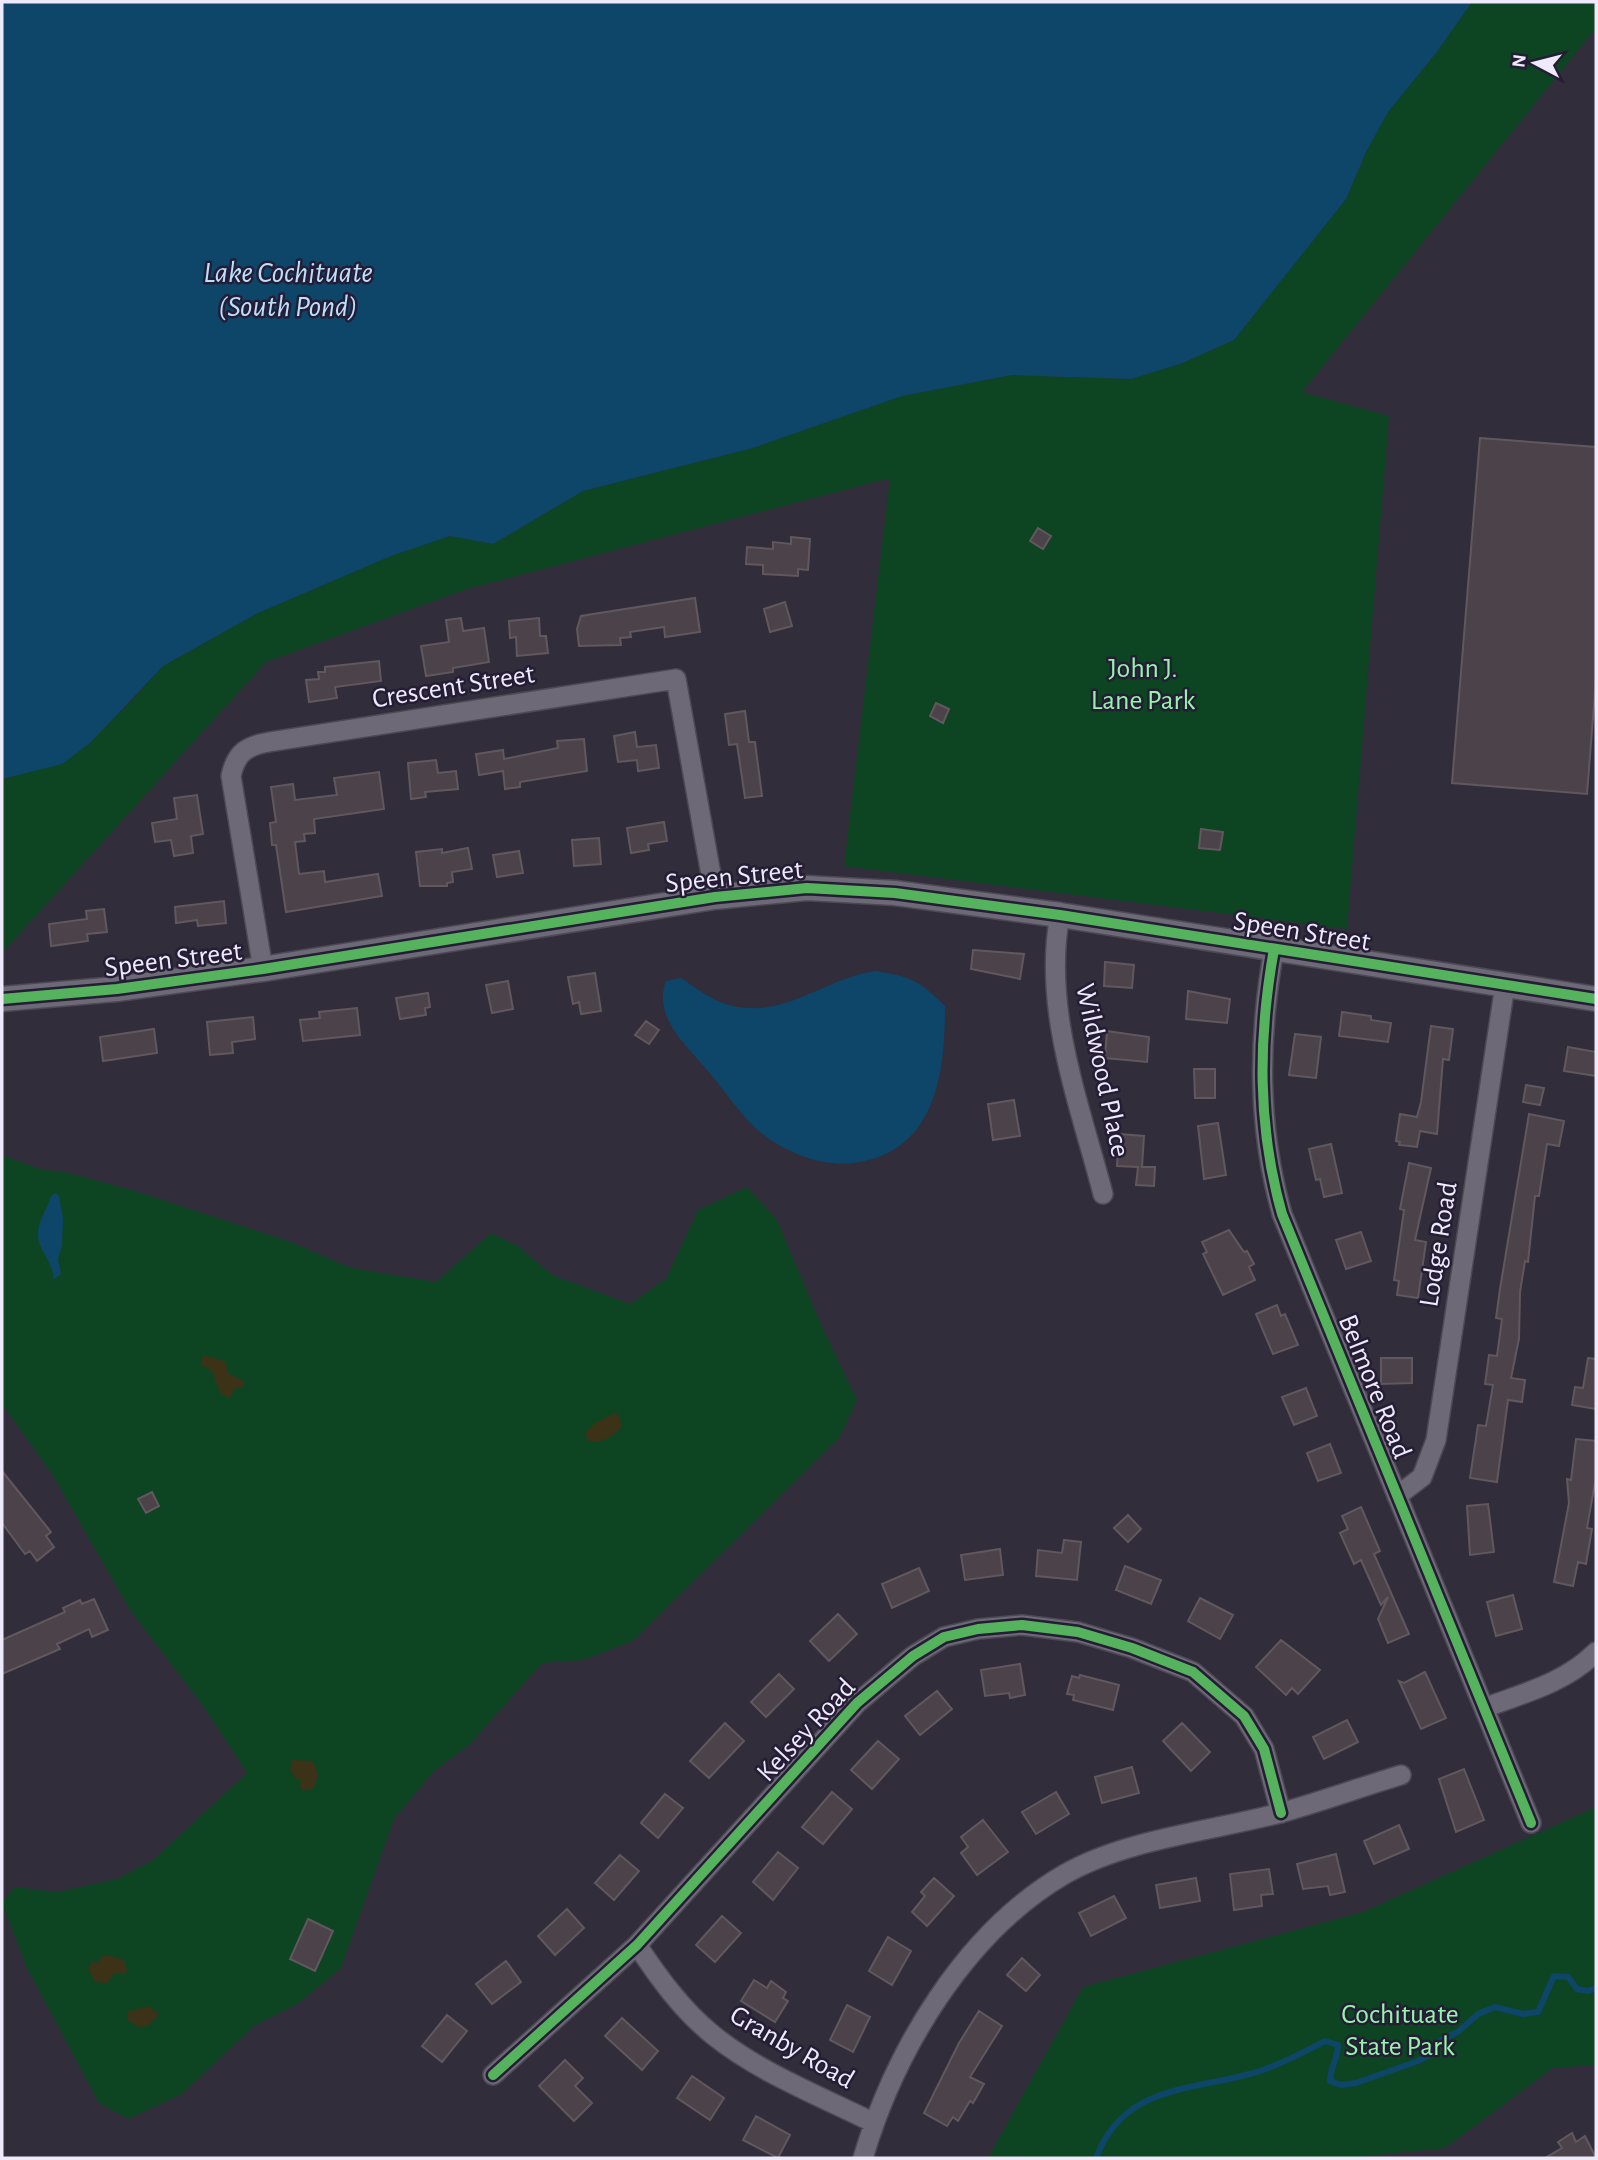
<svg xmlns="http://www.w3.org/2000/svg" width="1598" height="2160" font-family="'Alegreya Sans',sans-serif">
	<rect width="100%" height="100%" fill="#312d3a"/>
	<path fill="#0d4523" d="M1472,2H1596V28L1302,392L1389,416L1347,929L844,866L890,478L467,589L266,662L2,953V779L11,778L122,711L163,666L258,613L391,556L450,536L493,544L583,491L753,448L902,396L1012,375L1131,379L1180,364L1234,340L1346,199L1366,152L1388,112L1436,53Z
		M2,1155L40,1169L69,1173L135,1191L291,1242L351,1268L436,1282L491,1233L518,1246L552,1275L630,1304L666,1279L698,1210L747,1187L777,1220L822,1327L857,1400L839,1438L633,1641L583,1660L542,1663L469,1745L433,1772L394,1819L341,1968L299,2003L254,2026L182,2094L128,2119L99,2103L27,1968L2,1903L14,1887L57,1892L117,1879L153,1860L247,1773L204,1707L130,1610L52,1474L2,1404Z
		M1596,1807V2065L1553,2068L1445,2148L1348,2158H988L1083,1987L1363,1912Z"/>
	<path fill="#3b3218" d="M206,1356L225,1361L228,1373L244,1381L243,1387L234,1389L230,1398L221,1394L211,1370L202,1365V1357Z
		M617,1412L622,1426C615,1436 600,1445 588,1441L585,1433L595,1423Z
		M292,1760L313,1761L318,1775L314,1788L303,1791L300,1787L301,1780L296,1779L290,1769Z
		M108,1955L124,1960L127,1970L124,1974L115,1973L107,1983L95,1982L88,1969L93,1961L98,1963L101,1957Z
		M149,2006L159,2014L148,2026L139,2027L127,2020V2012Z"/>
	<path fill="#0d4669" d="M2,2H1472L1436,53L1388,112L1366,152L1346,199L1234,340L1180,364L1131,379L1012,375L902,396L753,448L583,491L493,544L450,536L391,556L258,613L163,666L90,743L62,764L2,779Z
		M875,971C910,976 920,981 945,1006C945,1074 936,1152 854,1163C821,1167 786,1153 760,1132C741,1116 725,1091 708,1071C687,1046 652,1017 666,981L681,978C695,987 712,1001 729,1005C784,1020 822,979 875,971Z
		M55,1193L59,1196L63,1219L62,1245L58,1259L61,1274L54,1279C50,1248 25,1247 47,1207C50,1201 49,1197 55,1193Z"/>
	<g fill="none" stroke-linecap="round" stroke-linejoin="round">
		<path stroke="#0d4669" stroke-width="6" d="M1096,2158C1124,2084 1192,2091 1257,2072C1281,2064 1302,2053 1325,2041L1338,2045C1338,2059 1330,2067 1330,2081L1341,2085L1356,2083L1418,2061L1431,2054L1436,2043L1459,2031L1478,2014L1495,2007L1523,2014L1538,2012L1554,1976L1568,1977L1577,1989L1588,1991L1596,1988"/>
	</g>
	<path fill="#4b4349" stroke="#61585e" stroke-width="2" d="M1480,438L1596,447V679L1587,794L1452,783Z
		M1038,528L1051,536L1043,549L1030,541Z
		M791,537L810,539L808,570L798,569V576L763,574V565L746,564L747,547L773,549V542L791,544Z
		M695,598L700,632L665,637L664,627L630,632L631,637L620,638L621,645L579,646L577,629L581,616Z
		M785,602L792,626L770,632L764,609Z
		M461,618L463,631L484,628L489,662L453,668V672L426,676L421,646L449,642L446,620Z
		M539,618L540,636H546L548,653L517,656L516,637L510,638L509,621Z
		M379,661L381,681L335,687L337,698L309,702L306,680L319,679L318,672H325V667Z
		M936,703L949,709L943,723L930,716Z
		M745,711L749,742H755L762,796L745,798L737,744L729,745L725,714Z
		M635,732L637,747L656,745L659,768L638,771L637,760L618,762L614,736Z
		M584,739L587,771L520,782V787L505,789L503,771L479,775L476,754L503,750L504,759L558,748L557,741Z
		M436,760L438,773L456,771L458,789L425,792L426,797L411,799L408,763Z
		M379,772L384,809L314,819L315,833L304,834L305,841L295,842L299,874L324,871L325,882L378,874L382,896L286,912L276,845H272L270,823L276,822L271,787L293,784L295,800L337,795L334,778Z
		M197,795L203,834L191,836L193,853L174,856L171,840L155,842L152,823L177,819L174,798Z
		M664,822L667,841L648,844L649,850L631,853L627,828Z
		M1201,829L1223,832L1220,850L1199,848Z
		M599,838L601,864L574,866L572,840Z
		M468,848L472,869L452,872L453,882L447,883V886H420L416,852L442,849V853Z
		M519,851L523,873L497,877L493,855Z
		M224,901L226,923L198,926L197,920L176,923L175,907Z
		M104,909L107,932L87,934L88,941L51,946L49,924L87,919L86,911Z
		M973,950L1024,954L1020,979L971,969Z
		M1105,962L1134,965L1132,988L1104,986Z
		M595,973L601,1011L581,1014L579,1002L573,1004L568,977Z
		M508,981L513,1009L492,1013L486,985Z
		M1188,991L1230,999L1227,1023L1186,1019Z
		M428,993L430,1007L425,1008L426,1015L400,1019L396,998Z
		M357,1008L360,1035L303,1041L300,1020L320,1018L319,1012Z
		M1342,1012L1371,1016V1020L1391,1023L1388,1042L1339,1036Z
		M253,1017L255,1039L232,1042L233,1053L210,1055L207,1022Z
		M646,1021L659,1030L649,1044L635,1035Z
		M1431,1026L1453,1029L1449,1060L1443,1059L1437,1134L1420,1131L1417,1147L1399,1145L1400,1142L1396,1141L1400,1114L1417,1117L1421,1102Z
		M154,1029L157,1053L103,1061L100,1037Z
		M1107,1031L1149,1037L1147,1062L1105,1058Z
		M1295,1034L1321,1037L1316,1078L1289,1075Z
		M1568,1047L1596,1052V1076L1564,1071Z
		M1194,1069H1215V1098H1195Z
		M1526,1085L1544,1088L1540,1105L1523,1102Z
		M1014,1100L1020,1136L993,1140L988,1104Z
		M1529,1114L1564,1121L1559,1146L1547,1144L1539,1196H1535L1528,1262L1525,1261L1520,1292L1519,1339L1511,1378L1525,1380L1522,1402L1508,1400L1497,1482L1470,1478L1478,1425L1486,1426L1493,1385L1485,1384L1489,1355L1497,1356L1502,1319L1496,1318L1500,1289Z
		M1218,1123L1226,1175L1204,1179L1198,1126Z
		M1119,1134L1144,1136L1142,1167H1155L1154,1186L1136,1185L1138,1167L1117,1166Z
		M1331,1144L1342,1193L1324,1197L1320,1179L1316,1180L1309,1149Z
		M1409,1163L1431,1168L1415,1240L1426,1242L1418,1298L1397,1295L1399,1281L1394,1280L1404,1210L1400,1209Z
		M1229,1230L1244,1252L1247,1251L1254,1264L1249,1267L1255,1280L1223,1295L1203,1254L1207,1252L1202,1242Z
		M1361,1232L1371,1261L1346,1269L1336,1240Z
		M1277,1305L1281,1316L1285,1314L1298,1345L1273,1354L1256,1314Z
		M1381,1358H1412V1383L1381,1384Z
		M1588,1358L1596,1359V1409L1572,1405L1575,1387L1583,1388Z
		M1306,1388L1317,1416L1294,1425L1282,1397Z
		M1576,1439L1596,1441V1477L1587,1528L1592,1529L1586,1564L1578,1562L1573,1586L1554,1582L1569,1503L1567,1479L1571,1480Z
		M1330,1444L1341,1473L1318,1481L1307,1453Z
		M2,1471L51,1532L46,1536L54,1547L37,1561L30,1551L25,1554L2,1523Z
		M152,1492L159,1506L146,1513L138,1499Z
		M1488,1504L1494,1552L1470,1555L1467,1506Z
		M1361,1507L1380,1551L1374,1554L1409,1634L1388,1643L1378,1619L1388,1597L1381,1605L1361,1560L1354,1564L1340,1533L1348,1529L1342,1516Z
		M1128,1515L1141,1529L1128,1542L1114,1528Z
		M1064,1540L1081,1542L1077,1580L1036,1576L1038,1550L1062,1553Z
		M1000,1549L1003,1575L965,1580L961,1555Z
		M1125,1566L1161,1580L1151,1604L1116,1590Z
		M919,1568L929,1591L892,1608L882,1584Z
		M1513,1595L1522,1629L1496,1636L1487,1602Z
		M1200,1598L1233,1615L1220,1639L1188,1621Z
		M94,1599L108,1630L92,1637L89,1629L57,1644L60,1649L2,1674V1640L65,1612L63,1608L80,1600L82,1604Z
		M838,1614L857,1634L829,1661L810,1641Z
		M1281,1640L1320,1670L1298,1694L1292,1688L1286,1695L1256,1667Z
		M1020,1664L1025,1695L1010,1698L1009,1693L985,1696L981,1670Z
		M1425,1672L1446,1718L1421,1729L1399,1681L1404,1683Z
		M779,1674L794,1689L766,1717L751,1702Z
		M1080,1675L1119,1685L1113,1710L1073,1700L1074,1695L1067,1694L1072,1676L1079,1678Z
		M937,1691L952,1709L920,1735L905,1716Z
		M1347,1720L1358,1742L1324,1759L1313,1737Z
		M725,1723L744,1741L709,1778L690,1761Z
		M1182,1723L1210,1752L1191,1771L1163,1741Z
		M878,1741L899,1759L872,1789L851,1770Z
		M1132,1767L1139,1793L1102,1803L1095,1777Z
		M1464,1769L1484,1820L1456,1832L1439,1779Z
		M832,1792L852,1809L823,1844L802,1827Z
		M1056,1792L1069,1814L1036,1834L1022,1812Z
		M665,1794L683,1808L658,1838L641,1823Z
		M983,1820L1008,1852L977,1875L961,1853L968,1847L961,1837Z
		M1399,1825L1409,1849L1374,1864L1364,1841Z
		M778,1852L798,1868L773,1900L753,1882Z
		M1336,1854L1345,1892L1330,1895L1328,1886L1303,1889L1297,1864Z
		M620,1855L639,1871L614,1900L595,1883Z
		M1269,1869L1273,1894L1261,1895L1262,1906L1234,1910L1230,1874Z
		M934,1878L954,1896L927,1926L912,1912L925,1896L921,1892Z
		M1196,1878L1200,1901L1160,1908L1156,1885Z
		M1114,1896L1126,1918L1091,1936L1079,1913Z
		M567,1909L584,1928L555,1955L538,1936Z
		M722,1916L741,1933L715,1962L696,1945Z
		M308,1919L333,1931L315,1971L290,1959Z
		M888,1937L911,1951L892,1985L869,1971Z
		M1022,1958L1040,1975L1026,1991L1007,1975Z
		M506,1961L521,1982L492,2004L476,1984Z
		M754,1980L767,1988L771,1981L786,1992L783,1998L788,2001L775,2022L741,2001Z
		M847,2005L870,2017L853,2052L830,2040Z
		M979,2011L1002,2026L970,2077L984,2084L973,2103L970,2101L958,2121L953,2117L947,2126L924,2113L959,2043Z
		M447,2015L467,2031L442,2062L422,2046Z
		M622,2018L658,2051L642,2070L605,2036Z
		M565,2060L583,2078L575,2086L592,2103L574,2121L539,2086Z
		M692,2076L724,2098L710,2120L677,2098Z
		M756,2116L790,2135L778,2158L743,2140Z
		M1572,2133L1576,2142L1585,2136L1596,2158H1545L1562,2148L1558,2142Z"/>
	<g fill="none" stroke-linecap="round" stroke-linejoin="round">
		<g stroke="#4c4855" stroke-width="22">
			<path id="minor" d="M1060,915C1042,1008 1080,1105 1103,1194
				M1274,949C1258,1039 1257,1125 1282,1214L1531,1823
				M263,969L231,776C236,753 246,746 269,742L676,679L715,897
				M1397,1496L1422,1477L1436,1440L1505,985
				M1484,1708C1524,1693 1565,1683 1596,1652
				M637,1945C659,1978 682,2010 713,2035C760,2073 820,2096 874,2123
				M493,2075L637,1945L857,1703L913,1656L944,1637L978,1629L1022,1625L1078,1632L1132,1648L1193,1672L1244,1716L1264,1749L1281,1813
				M863,2158C895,2050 965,1932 1065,1874C1126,1839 1212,1831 1280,1813C1320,1802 1361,1787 1401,1775"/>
		</g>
		<g stroke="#4c4855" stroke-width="27">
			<path id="tertiary" d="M2,999L117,989L263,969L715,897L807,888L895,893L1060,915L1596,999"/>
		</g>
		<use href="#minor" stroke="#6d6976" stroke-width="19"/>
		<use href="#tertiary" stroke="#6d6976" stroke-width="24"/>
		<g stroke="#251d35" stroke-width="15">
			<path id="cycleway" d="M1274,949C1258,1039 1257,1125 1282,1214L1531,1823
				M2,999L117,989L263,969L715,897L807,888L895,893L1060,915L1596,999
				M493,2075L637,1945L857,1703L913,1656L944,1637L978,1629L1022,1625L1078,1632L1132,1648L1193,1672L1244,1716L1264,1749L1281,1813"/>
		</g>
		<use href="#cycleway" stroke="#56b35d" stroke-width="10"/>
	</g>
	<g text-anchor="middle" stroke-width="5" stroke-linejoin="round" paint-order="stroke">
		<g font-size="28" fill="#95f4aa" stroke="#251d35">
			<text x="1143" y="677">John J.<tspan x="1143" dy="32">Lane Park</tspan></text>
			<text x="1400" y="2023">Cochituate<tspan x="1400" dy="32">State Park</tspan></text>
		</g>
		<g font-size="28" fill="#eeeafb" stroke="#251d35">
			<text transform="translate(453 685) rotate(-9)" y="10">Crescent Street</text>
			<text transform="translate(734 875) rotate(-6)" y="10">Speen Street</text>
			<text transform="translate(1302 930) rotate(9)" y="10">Speen Street</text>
			<text transform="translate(173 958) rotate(-7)" y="10">Speen Street</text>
			<text transform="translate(1104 1070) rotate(78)" y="10">Wildwood Place</text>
			<text transform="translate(1437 1244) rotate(-81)" y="10">Lodge Road</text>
			<text transform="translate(1376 1386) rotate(68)" y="10">Belmore Road</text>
			<text transform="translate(805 1729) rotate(-47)" y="10">Kelsey Road</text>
			<text transform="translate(793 2046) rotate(30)" y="10">Granby Road</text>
		</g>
		<g font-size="30" font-style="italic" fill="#bbe0fc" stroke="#251d35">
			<text x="288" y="282">Lake Cochituate<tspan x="288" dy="34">(South Pond)</tspan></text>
		</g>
	</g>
	<rect width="1598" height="2160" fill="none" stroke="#eeeafb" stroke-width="7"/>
	<g transform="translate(1535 63) rotate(277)" stroke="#251d35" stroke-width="5" paint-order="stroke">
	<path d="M0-5L12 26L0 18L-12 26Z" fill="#eeeafb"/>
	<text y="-10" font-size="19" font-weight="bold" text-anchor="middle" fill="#eeeafb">N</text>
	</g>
</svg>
